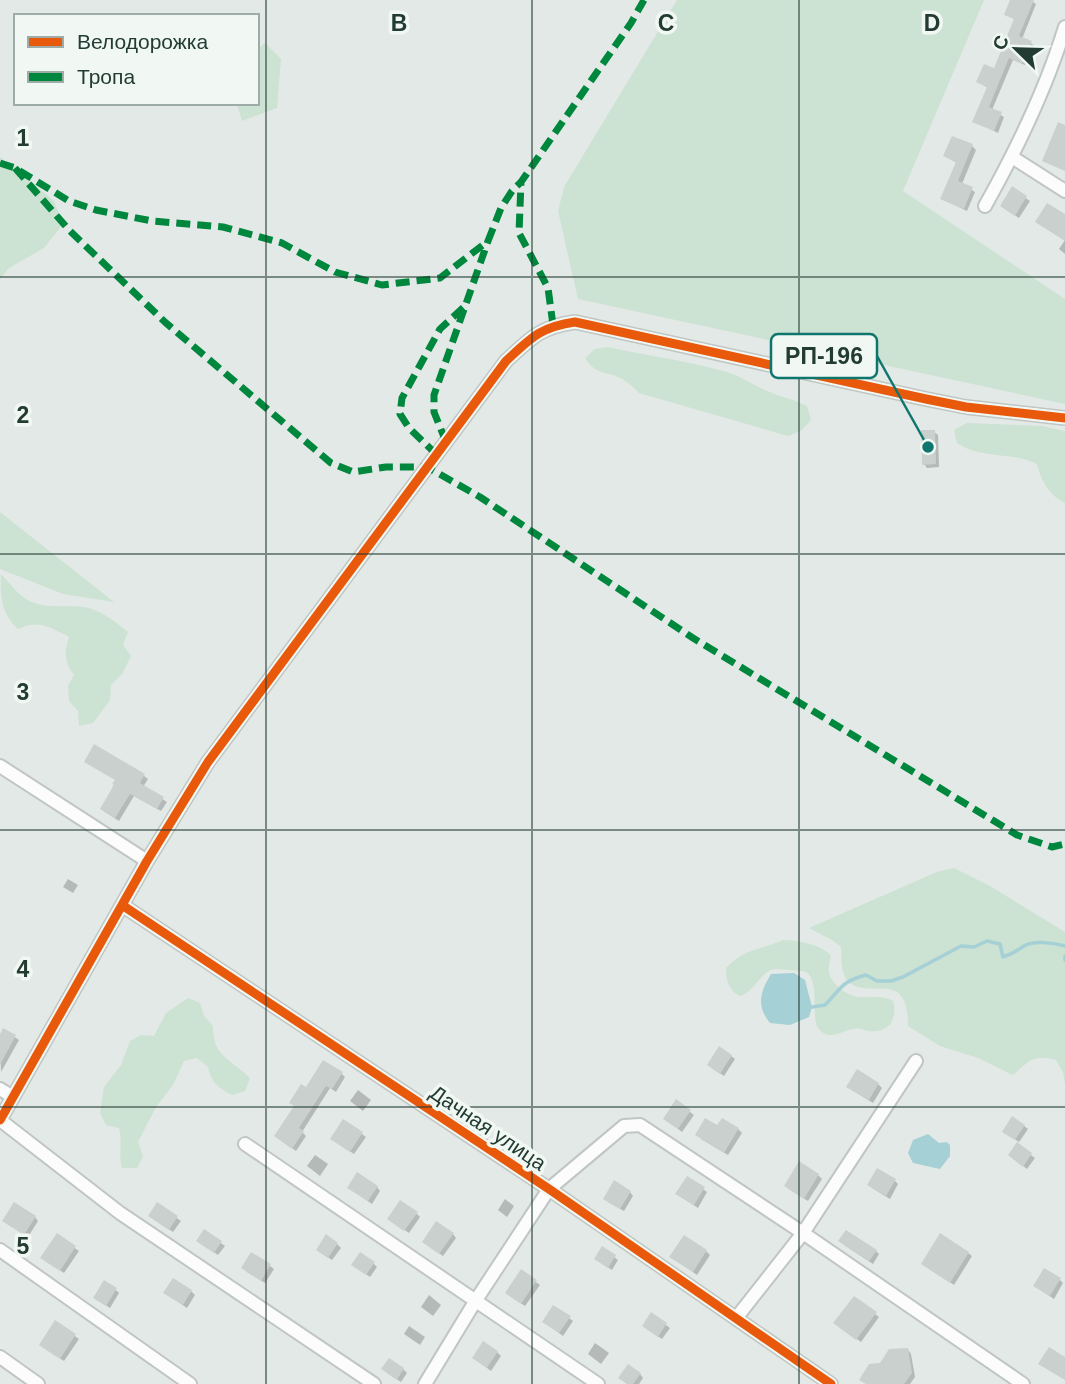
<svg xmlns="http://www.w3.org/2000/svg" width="1065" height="1384" font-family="Arial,sans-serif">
	<rect width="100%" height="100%" fill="#e3e9e6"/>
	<path fill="#cce2d2" d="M677,0H984L903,191L1065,299V404L578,299L558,211L564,187Z
		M265,43L281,59L277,108L242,121L237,103H257V49Z
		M0,157L54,201L63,224L44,248L9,268L0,279Z
		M608,347C647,356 685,360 723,371C741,375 755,387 772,393C784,398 796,400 807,406L811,420L801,431L788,436L639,393C633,387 628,382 620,378C604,370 597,376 585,358L595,349Z
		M967,423L1042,426L1065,431V503C1049,495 1041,481 1037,464C1011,451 982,460 957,443L954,430Z
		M0,512L114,602L63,594L0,569Z
		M1,574C10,583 18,595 29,601C46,609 67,605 84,607C99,609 116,622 128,632L123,645L131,656L122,674L111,685L110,700L93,723L79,726L78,711L69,701L68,686L74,675C64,661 64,653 69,637C50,627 39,619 18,629C1,614 0,595 1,574Z
		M954,868L990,886L1065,932V1084L1063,1072L1056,1060C1033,1054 1029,1061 1013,1075L978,1058L940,1046L908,1026C908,965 868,1003 847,980C840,971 842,958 841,947L832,940L809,928L937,872Z
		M783,940C796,940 824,945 831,956C830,961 828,967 829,973C832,985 848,996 859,997C872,998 881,995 893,1001C898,1020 889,1033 869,1031C863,1030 858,1027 853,1029C840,1031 829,1042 818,1028C811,1019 820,980 806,972C801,970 795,971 790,970C785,970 778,969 774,969C762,971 754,991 741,996C729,992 726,980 726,968C746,947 759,951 783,940Z
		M188,998L200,1003L204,1016L213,1026C212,1056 231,1059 250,1078L245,1091L232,1095C218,1088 211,1082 208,1067L197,1058L184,1061L173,1085L156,1107L138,1142L143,1156L137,1168H122C118,1153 123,1143 119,1128L106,1125L100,1113L104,1087L121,1065L130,1041L141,1035L154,1036L166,1013Z"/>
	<path fill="#a5d0d6" d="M794,973L805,980L812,1007L809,1017L790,1025L770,1023C756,1006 760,992 771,974Z
		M928,1134L939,1143L947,1142L950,1145V1156L940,1169L913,1163L908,1153L913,1140Z"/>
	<path fill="#0003" d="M1012,0H1030L1036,4L1022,39L1034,45L1025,65L1013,60L992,110L1004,117L998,133L975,121L988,88L978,82L995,70L1016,20L1006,14Z
		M972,146L976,150L962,184L975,192L967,211L942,199L957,163L945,156Z
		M1012,189L1030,201L1019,218L1005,209Z
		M1065,217V254L1059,249L1065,240Z
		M934,432L938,435L939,467L927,468L924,464Z
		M95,747L144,776L148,779L143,787L167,802L161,811L134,796L119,821L105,812L102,809L116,781Z
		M68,879L78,885L73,893L63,887Z
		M4,1030L19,1040L1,1072L0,1037Z
		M731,1056L735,1059L724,1076L713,1069Z
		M342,1074L345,1077L336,1092L330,1088L302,1132L306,1136L296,1151L280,1139L307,1090Z
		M878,1084L882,1088L873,1103L852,1090Z
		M358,1090L371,1100L363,1111L350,1101Z
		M677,1102L694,1115L682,1132L669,1122Z
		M344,1121L366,1137L354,1154L336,1142Z
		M1024,1126L1028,1129L1017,1145L1035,1158L1027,1169L1010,1155L1019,1142L1008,1135Z
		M718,1128L738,1129L742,1133L728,1155L701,1139Z
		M315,1155L328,1164L320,1176L307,1166Z
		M818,1175L822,1179L808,1201L789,1189Z
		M687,1178L707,1192L698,1208L681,1197Z
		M895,1181L898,1184L890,1199L872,1188Z
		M377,1187L380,1191L372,1204L353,1191Z
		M630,1192L633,1196L624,1211L608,1202Z
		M505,1199L514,1206L507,1217L498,1210Z
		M158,1205L181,1221L173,1232L154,1219Z
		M417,1214L420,1217L409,1233L393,1222Z
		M35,1217L38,1221L28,1237L8,1224Z
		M205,1232L225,1246L218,1255L202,1244Z
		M453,1234L456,1238L443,1256L427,1245Z
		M57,1236L79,1251L64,1273L46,1261Z
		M337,1244L341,1248L332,1260L321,1253Z
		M844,1245L876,1251L879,1254L873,1264Z
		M603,1249L618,1260L612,1270L600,1262Z
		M706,1251L710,1255L697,1275L672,1257Z
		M968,1253L972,1256L954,1285L923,1264Z
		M374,1264L377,1267L370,1277L357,1268Z
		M270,1266L274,1269L265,1283L247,1272Z
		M521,1272L540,1285L525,1306L510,1296Z
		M1060,1280L1063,1283L1054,1299L1039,1289Z
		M116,1290L119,1293L110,1308L99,1301Z
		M191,1291L195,1295L187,1308L165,1293Z
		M429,1295L441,1305L433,1316L421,1307Z
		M651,1314L670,1328L662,1339L647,1329Z
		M875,1314L879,1317L861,1342L839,1326Z
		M569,1318L573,1321L563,1336L548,1325Z
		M55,1322L79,1339L64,1361L44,1348Z
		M409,1326L425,1337L420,1345L404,1334Z
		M595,1343L609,1353L601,1364L588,1354Z
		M908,1350L911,1354L915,1377L910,1384H866L881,1364Z
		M497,1352L501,1356L491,1371L474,1358Z
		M403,1369L407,1373L401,1382L387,1373Z
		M640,1374L643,1378L639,1384H628Z"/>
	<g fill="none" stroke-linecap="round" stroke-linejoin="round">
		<path stroke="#a5d0d6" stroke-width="3.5" d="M1065,956V960
			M812,1007L825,1005C842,988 840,982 866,975L877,981H891L903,977L961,946L974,947L987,941L1000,944L1003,957C1013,954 1016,951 1024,946C1034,940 1054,943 1065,946"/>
	</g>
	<path fill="#cad0cd" d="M1010,0H1034L1019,36L1032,41L1022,64L1009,58L989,107L1002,112L994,131L972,122L987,87L976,82L984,64L994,68L1014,19L1004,15Z
		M1058,122L1065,125V171L1042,161Z
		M952,136L973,144L958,181L973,187L964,209L940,199L956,162L943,156Z
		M1012,186L1027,196L1015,216L1000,206Z
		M1047,203L1065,214V241L1035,222Z
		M921,430H935L936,464L922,465Z
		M94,744L145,774L140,783L164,797L157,809L130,794L115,818L100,809L114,785L112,784L115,780L84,762Z
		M3,1028L16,1035L0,1065V1034Z
		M719,1046L732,1055L720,1074L707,1065Z
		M323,1060L343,1072L332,1089L326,1086L299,1128L304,1131L292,1149L274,1136L294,1106L289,1103L301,1084L306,1087Z
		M857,1069L879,1083L869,1100L846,1087Z
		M676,1099L691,1110L678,1129L663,1119Z
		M1012,1116L1025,1125L1015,1140L1002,1132Z
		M705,1118L717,1125L722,1118L739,1128L724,1153L695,1135Z
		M343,1119L363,1132L350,1152L330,1139Z
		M1017,1142L1032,1153L1023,1167L1008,1155Z
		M799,1161L819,1174L804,1199L784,1186Z
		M877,1168L896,1179L886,1196L867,1185Z
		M357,1172L378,1186L368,1201L347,1188Z
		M687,1176L705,1187L694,1205L675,1194Z
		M614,1180L631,1191L620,1209L603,1199Z
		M400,1200L418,1212L404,1231L387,1219Z
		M14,1202L36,1216L24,1235L2,1221Z
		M157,1202L178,1216L169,1230L148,1216Z
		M436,1221L454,1233L439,1254L422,1242Z
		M204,1229L222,1241L214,1253L196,1241Z
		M846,1230L877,1250L869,1261L838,1241Z
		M57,1233L76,1246L60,1271L40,1258Z
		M940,1233L969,1252L950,1283L921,1264Z
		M326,1234L338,1243L328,1258L316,1250Z
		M684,1235L707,1250L693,1272L669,1257Z
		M602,1246L616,1255L608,1268L594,1259Z
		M251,1252L271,1264L261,1281L241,1268Z
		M360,1252L375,1262L366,1275L351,1265Z
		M1044,1268L1061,1278L1050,1296L1033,1286Z
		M521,1269L537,1280L521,1304L505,1293Z
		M173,1278L192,1290L183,1305L163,1293Z
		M104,1280L117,1288L106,1306L93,1298Z
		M854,1296L877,1312L856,1340L833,1323Z
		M553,1305L571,1316L559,1333L542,1322Z
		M651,1312L667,1323L658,1337L642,1326Z
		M55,1320L76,1334L60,1359L39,1345Z
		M483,1341L498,1351L487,1368L472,1358Z
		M1049,1347L1065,1357V1380L1038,1364Z
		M908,1348L912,1373L904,1384H866L859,1380L869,1364L880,1363L889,1349Z
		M389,1358L404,1368L397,1380L381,1369Z
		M628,1364L641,1373L633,1384H627L618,1378Z"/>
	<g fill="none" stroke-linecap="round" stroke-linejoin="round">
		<g stroke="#c0c6c3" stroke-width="16">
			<path id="minor" d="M1012,157L1065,191
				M985,206C1017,149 1046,89 1065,27
				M0,766L147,861
				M122,905L549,1189L831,1384
				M0,1089L13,1097
				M0,1120L147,861L208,762L506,361C531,338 540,327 575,322L926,399L966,407L1065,418
				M0,1120L120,1213L374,1384
				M245,1144L598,1384
				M0,1250L190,1384
				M737,1317L803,1233L916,1061
				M0,1357L38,1384
				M425,1384L476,1300L549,1189L624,1126L640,1125L803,1233L1023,1384"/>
		</g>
		<use href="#minor" stroke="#fbfcfb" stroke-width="12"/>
		<path stroke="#00873e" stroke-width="7" stroke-dasharray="14 7" stroke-linecap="butt" d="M0,163L15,168L69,201L96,210L152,221L223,227L282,243L335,272L382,285L440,278L488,241L501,208L512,191L521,182
			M15,168L69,230L166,323L331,463L353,472L386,467H427L480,497L693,638L1017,835L1052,847L1065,844
			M553,325L548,288L519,233L521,182L631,23L644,0
			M446,442L434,412V395L488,241
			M437,455L409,428L400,414L402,398L440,329L464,307"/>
		<g stroke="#f1f8f4" stroke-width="13">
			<path id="cycleway" d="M122,905L549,1189L831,1384
				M0,1120L147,861L208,762L506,361C531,338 540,327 575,322L926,399L966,407L1065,418"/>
		</g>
		<use href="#cycleway" stroke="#e8590c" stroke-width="9"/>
	</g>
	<path fill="none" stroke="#223b33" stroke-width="2" stroke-opacity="0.55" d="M266,0V1384M532,0V1384M799,0V1384M0,277H1065M0,554H1065M0,830H1065M0,1107H1065"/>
	<g text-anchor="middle" stroke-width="7" stroke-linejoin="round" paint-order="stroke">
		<g font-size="21" fill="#223b33" stroke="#f1f8f4">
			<text transform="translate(488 1128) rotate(34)" y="7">Дачная улица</text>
		</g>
	</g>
	<g font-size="23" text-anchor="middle" font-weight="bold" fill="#223b33" stroke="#f1f8f4" stroke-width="7" stroke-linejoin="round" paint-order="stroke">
		<text x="399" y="31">B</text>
		<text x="666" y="31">C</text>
		<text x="932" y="31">D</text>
		<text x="23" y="146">1</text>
		<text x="23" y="423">2</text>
		<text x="23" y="700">3</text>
		<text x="23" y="977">4</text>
		<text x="23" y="1254">5</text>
	</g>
	<path fill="none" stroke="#0f766e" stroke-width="2.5" d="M928 447L877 356"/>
	<circle fill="#0f766e" stroke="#f1f8f4" stroke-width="2.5" cx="928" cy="447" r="7"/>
	<rect fill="#f1f8f4" stroke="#0f766e" stroke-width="2.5" x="771" y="334" width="106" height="44" rx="7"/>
	<g font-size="23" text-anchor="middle" font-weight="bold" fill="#223b33">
		<text x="824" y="364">РП-196</text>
	</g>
	<rect x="14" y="14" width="245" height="91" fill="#f1f8f4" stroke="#9eaca7" stroke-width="2"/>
	<rect x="28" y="37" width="35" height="10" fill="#e8590c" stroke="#9eaca7" stroke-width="2"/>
	<text x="77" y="49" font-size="21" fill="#223b33">Велодорожка</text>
	<rect x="28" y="72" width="35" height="10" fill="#00873e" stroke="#9eaca7" stroke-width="2"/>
	<text x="77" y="84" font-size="21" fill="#223b33">Тропа</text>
	<g transform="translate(1016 49) rotate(293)" stroke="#f1f8f4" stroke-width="5" paint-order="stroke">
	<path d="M0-5L12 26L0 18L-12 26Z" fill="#223b33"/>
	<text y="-10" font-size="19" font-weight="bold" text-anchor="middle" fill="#223b33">С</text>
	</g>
</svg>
